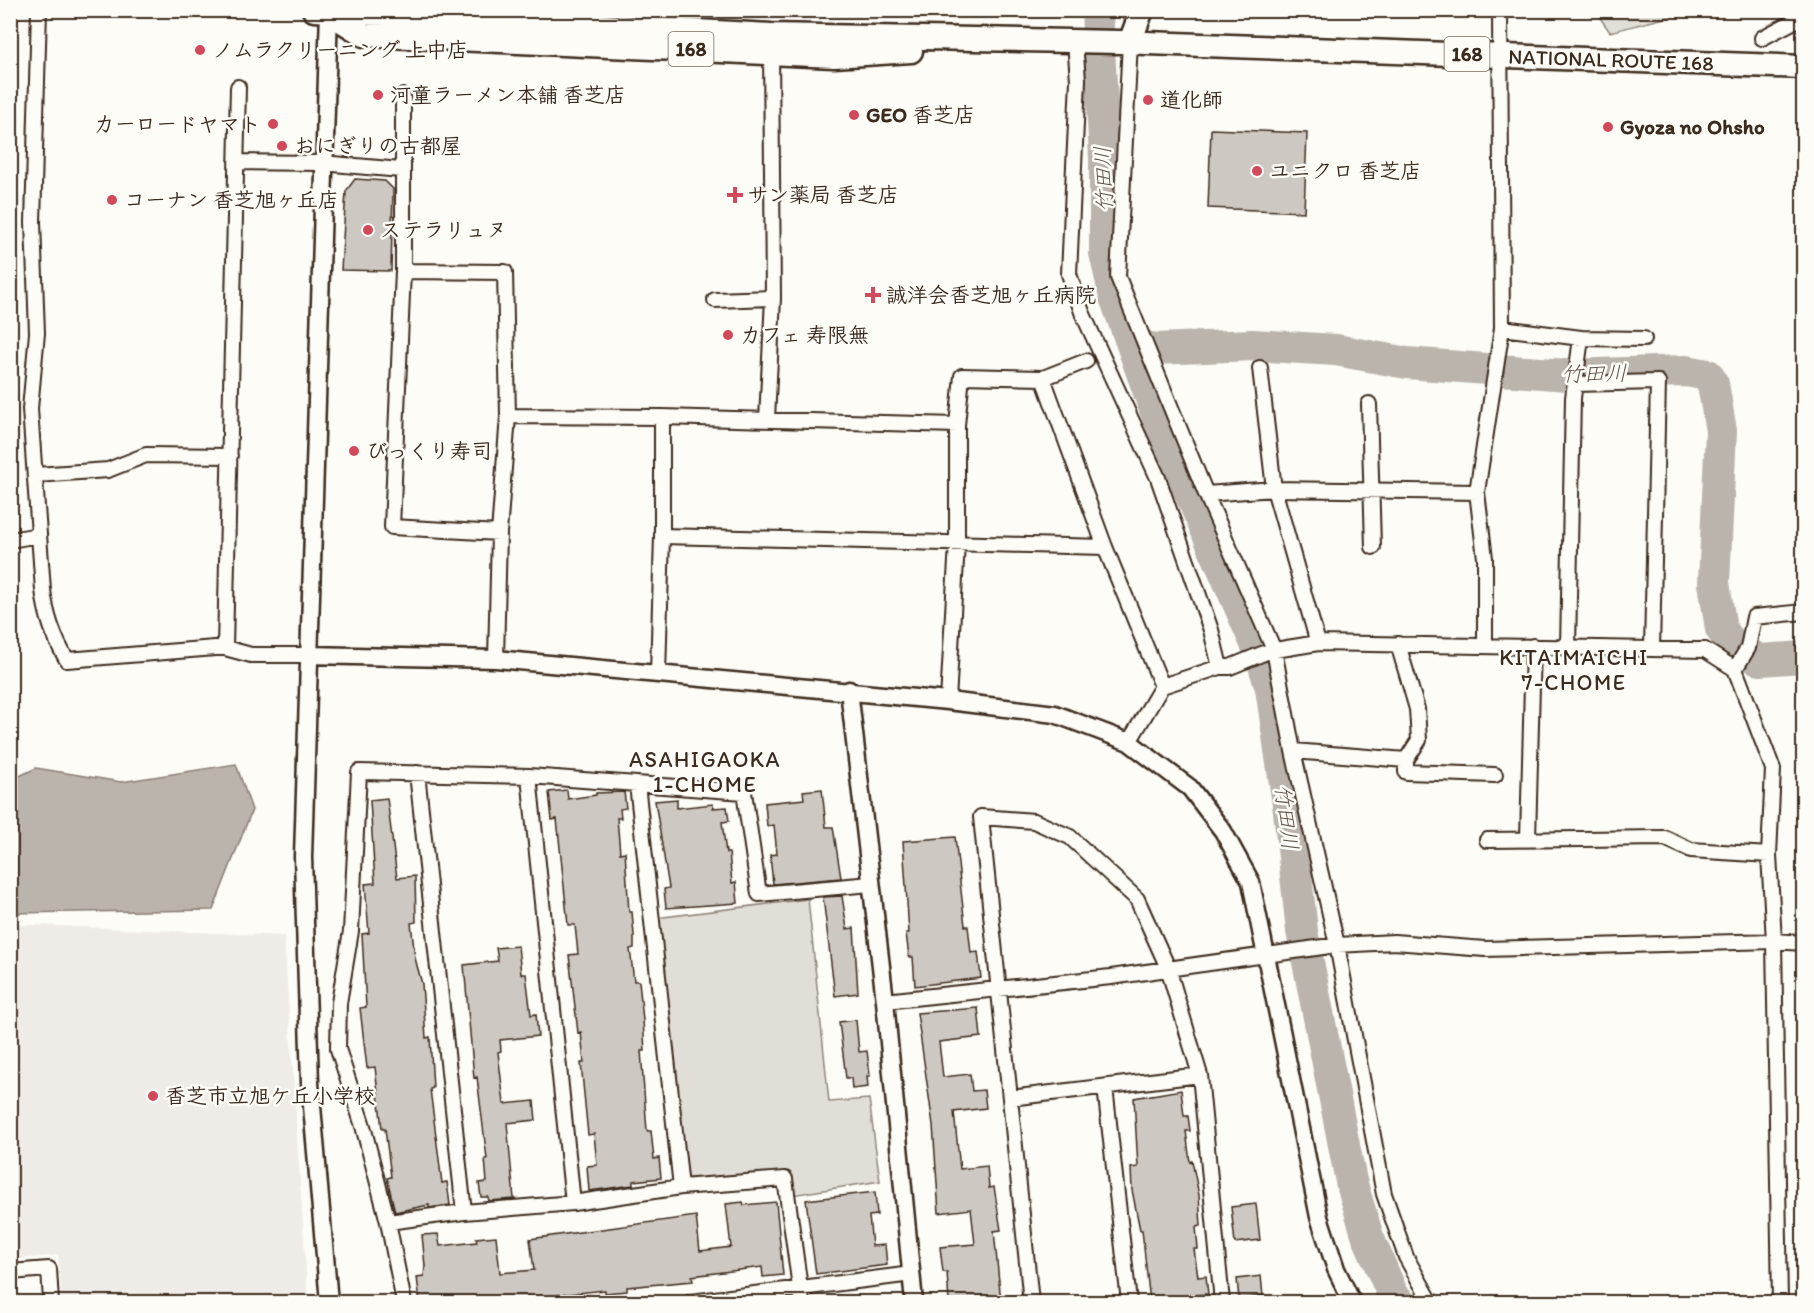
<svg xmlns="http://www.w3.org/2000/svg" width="1814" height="1313" font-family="Itim,'Klee One',sans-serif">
	<rect width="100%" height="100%" fill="#fdfcf7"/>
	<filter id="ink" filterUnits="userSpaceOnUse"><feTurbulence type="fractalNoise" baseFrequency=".0167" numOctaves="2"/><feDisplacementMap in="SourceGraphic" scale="12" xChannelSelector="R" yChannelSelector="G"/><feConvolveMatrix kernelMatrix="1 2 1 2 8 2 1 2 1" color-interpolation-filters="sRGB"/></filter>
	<g filter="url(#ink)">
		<path fill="#efece7" d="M11,924L284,936L308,1302H62L58,1255L11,1260Z"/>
		<path fill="#e1ded7" stroke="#8e847a" stroke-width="1.5" d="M1595,11H1692L1610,32Z
			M808,899L829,1102L869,1099L880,1181L792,1195L788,1174L684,1184L656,918Z"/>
		<path fill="#bbb4ad" stroke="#887d74" stroke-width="1.5" d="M236,764L252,810L213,910L11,913V780L36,768L121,782Z"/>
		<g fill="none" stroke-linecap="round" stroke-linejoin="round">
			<path stroke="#bbb4ad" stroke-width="32" d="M1097,10L1105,158V253L1115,297L1162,429L1260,653L1271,688L1289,811L1302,931L1351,1181L1368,1237L1393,1295L1400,1302
				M1132,344L1155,349L1253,345L1336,350L1407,363L1567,375L1686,371L1708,375L1713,384L1721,431L1714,583L1721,629L1734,646L1760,660L1804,657"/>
		</g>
		<path fill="#cdc8c2" stroke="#3b2a1e" stroke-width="1.5" d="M1211,129L1307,133L1304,212L1208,208Z
			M355,179L385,181L393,189L391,271L341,270L346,191Z
			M822,789L826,827H833L841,878L773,884L770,855L777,854L774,825L767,826L765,803L804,799L803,791Z
			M567,790L568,799L596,795V793L624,792L626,808L620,809L621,818H617L620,853L625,852L629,912H632L634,935V948L630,949L634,981H639L643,1020L645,1051H641L647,1131H651L654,1159L659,1158L661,1178L633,1181V1185L589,1191L587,1166L597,1165L594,1134L588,1135L581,1063H584L581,1032L578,1033L569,955L578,954L575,925H568L557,819L552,820L549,792Z
			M387,798L397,878L415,876L416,922L411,923L415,958L422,984L426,1038L430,1037L433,1088L430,1089L442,1183L447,1182L450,1205L429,1208V1205L395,1212L387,1178L391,1177L385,1129H382L375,1067L367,1068L360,1008L366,1007L362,934L369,933L365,884L375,883L370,800Z
			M677,799V808L713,804V808L727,807L729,821L722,822L726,853H729L732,883L736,882L738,903L666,908L664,889L669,888L655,801Z
			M955,837L965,926H968L971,953L978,952L981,978L915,986L913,957H909L906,933H909L903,841Z
			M842,896L847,929L854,928L858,993L835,996L823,897Z
			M518,946L521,974H526L531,1015L536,1014L538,1036L500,1040L501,1051L498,1052L504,1104L534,1101L536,1120L507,1123L514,1199L489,1201L488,1197H481L479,1183L487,1182L485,1159H487L477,1077L474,1078L464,965L498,961L496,948Z
			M978,1008L981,1037L939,1042L943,1077L970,1074L972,1091L984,1090L986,1108L954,1112L960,1169L987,1166L989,1188L994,1187L1001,1230L994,1231L1001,1302H949L947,1272H943L940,1247L975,1244L971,1209L939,1213L933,1125L917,1013Z
			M856,1020L859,1052L867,1051L870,1076H867L868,1087L852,1089L851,1078H846L839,1022Z
			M1181,1090L1184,1116H1188L1190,1131H1186L1190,1162L1192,1161L1199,1195L1201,1226L1196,1227L1198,1249H1194L1198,1277L1206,1276L1208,1294L1197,1295L1198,1302H1150L1142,1230H1140L1132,1190L1131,1168L1138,1167L1134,1098Z
			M875,1192L877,1215L869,1216L872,1246L885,1245L887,1265L816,1274L806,1200Z
			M743,1202L744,1205L776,1202L783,1275L763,1277L762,1267L692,1276L693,1281L627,1287V1291L605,1293V1290L495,1302H420L417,1277L424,1276L425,1266L422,1235L438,1234L440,1246L477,1242L476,1238L496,1236L500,1273L534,1270L530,1239L696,1216L700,1251L731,1247L726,1204Z
			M1256,1204L1260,1240L1235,1243L1231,1207Z
			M1261,1276L1263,1296L1239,1299L1237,1279Z"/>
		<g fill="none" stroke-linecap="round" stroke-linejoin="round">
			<g stroke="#3b2a1e" stroke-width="18">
				<path id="minor" d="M39,10L33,222L37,333L30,409L43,590C46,616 53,637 67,660L215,648H225L251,655H307
					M1762,38L1804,16
					M1075,42L1078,80L1069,274L1082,312L1158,478L1211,630L1220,667
					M1130,42L1118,277L1206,494L1274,650L1293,751L1337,945L1384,1194L1406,1257L1431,1302
					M403,96V271L392,527L499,533
					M236,162L322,163L401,170
					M403,271L505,272L508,416L499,533L496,659
					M715,300L773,298
					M1502,328L1581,338L1644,339
					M1260,368L1274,489L1318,643
					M1043,378L1086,361
					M1575,384L1658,382L1652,649
					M1369,404L1373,547
					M508,416L662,417L957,425
					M662,417V536L1105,547
					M767,419L773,298L771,47
					M36,475L108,470L146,455L230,456
					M1206,494L1274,489L1477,492
					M10,540L39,535
					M1485,645V558L1477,492L1502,328L1500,10
					M1568,647L1573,398L1581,338
					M225,648L238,87
					M1735,669L1748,648L1754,617L1804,612
					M658,674L662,536
					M948,701L957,543V425L962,376L1043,378L1105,547L1162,686
					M1129,742L1162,686L1220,667H1230L1269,651L1318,643L1705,650L1735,669L1773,769L1769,855L1774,941L1780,1302
					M1293,751L1406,760L1419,740L1417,709L1398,644
					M1406,760V772L1495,775
					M417,773L464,1212
					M529,776L573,1203
					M637,784L681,1187
					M1528,839L1533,646
					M1487,840L1665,838L1691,850L1769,855
					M885,1001L1111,977L1337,945L1394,942L1485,949L1774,941L1804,943
					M1105,1087L1129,1302
					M1010,1098L1200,1075
					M388,1222L464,1212L573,1203L681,1187L785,1179L802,1302
					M10,1272L49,1269L51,1302
					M404,1302L388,1222L363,1126L338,1049L339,1003L351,931L359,772L529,776L744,792L759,894L871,884
					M691,1302L912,1274
					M1031,1302L981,817L1034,821L1070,837L1137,899L1168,968L1200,1075L1222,1302"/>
			</g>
			<g stroke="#3b2a1e" stroke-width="21">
				<path id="tertiary" d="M329,10L303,857L310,1083L329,1302
					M307,655L496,659L948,701L1055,714L1129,742L1190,788L1223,831L1251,882L1319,1217L1336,1269L1352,1302
					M849,690L885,1001L914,1302"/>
			</g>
			<g stroke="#3b2a1e" stroke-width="27">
				<path id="trunk" d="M314,10L771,35L1119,42L1804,67
					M332,15L364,35L834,56L911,51
					M1130,42L1142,10"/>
			</g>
			<use href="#minor" stroke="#fdfcf7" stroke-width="14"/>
			<use href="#tertiary" stroke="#fdfcf7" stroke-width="16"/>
			<use href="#trunk" stroke="#fdfcf7" stroke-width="22"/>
		</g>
	</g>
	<g fill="#d1495b" stroke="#fdfcf7" stroke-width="2">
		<circle cx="200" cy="50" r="6"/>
		<circle cx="378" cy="95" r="6"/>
		<circle cx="1148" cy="100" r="6"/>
		<circle cx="854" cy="115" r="6"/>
		<circle cx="273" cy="124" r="6"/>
		<circle cx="1608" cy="127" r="6"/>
		<circle cx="282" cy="146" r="6"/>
		<circle cx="1257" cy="171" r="6"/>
		<path d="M732 186h6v6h6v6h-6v6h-6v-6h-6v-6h6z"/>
		<circle cx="112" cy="200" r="6"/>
		<circle cx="368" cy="230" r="6"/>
		<path d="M870 286h6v6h6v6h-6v6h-6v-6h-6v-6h6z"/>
		<circle cx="728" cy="335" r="6"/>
		<circle cx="354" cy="451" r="6"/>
		<circle cx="153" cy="1096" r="6"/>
	</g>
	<g text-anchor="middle" stroke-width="5" stroke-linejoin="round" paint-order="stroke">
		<g fill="#fdfcf7" stroke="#75695f" stroke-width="1.5">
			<rect x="668.5" y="32" width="45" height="34" rx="4.5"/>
			<rect x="1444.5" y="37" width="45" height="34" rx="4.5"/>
		</g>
		<g font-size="20" font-weight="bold" fill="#3b2a1e">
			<text x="691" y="56">168</text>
			<text x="1467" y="61">168</text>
		</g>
		<g font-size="21" font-weight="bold" fill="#3b2a1e" stroke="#fdfcf7" text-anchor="start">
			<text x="212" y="57">ノムラクリーニング 上中店</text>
			<text x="390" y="102">河童ラーメン本舗 香芝店</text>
			<text x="1160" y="107">道化師</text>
			<text x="866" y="122">GEO 香芝店</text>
			<text x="261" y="131" text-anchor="end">カーロードヤマト</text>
			<text x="1620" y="134">Gyoza no Ohsho</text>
			<text x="294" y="153">おにぎりの古都屋</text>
			<text x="1269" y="178">ユニクロ 香芝店</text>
			<text x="747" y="202">サン薬局 香芝店</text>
			<text x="124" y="207">コーナン 香芝旭ヶ丘店</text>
			<text x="380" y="237">ステラリュヌ</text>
			<text x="886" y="302">誠洋会香芝旭ヶ丘病院</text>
			<text x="740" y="342">カフェ 寿限無</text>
			<text x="366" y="458">びっくり寿司</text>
			<text x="165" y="1103">香芝市立旭ケ丘小学校</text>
		</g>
		<g font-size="21" fill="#3b2a1e" stroke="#fdfcf7">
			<text transform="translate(1611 60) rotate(2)" y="7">NATIONAL ROUTE 168</text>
		</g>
		<g font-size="22" font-style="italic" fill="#615349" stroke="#fdfcf7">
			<text transform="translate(1103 179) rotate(-92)" y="8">竹田川</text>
			<text transform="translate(1594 373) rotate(-1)" y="8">竹田川</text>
			<text transform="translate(1287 817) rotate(83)" y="8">竹田川</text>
		</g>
		<g font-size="22" letter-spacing="1.5" fill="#3b2a1e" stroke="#fdfcf7">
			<text x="1574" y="665">KITAIMAICHI<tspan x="1574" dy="25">7-CHOME</tspan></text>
			<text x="705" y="767">ASAHIGAOKA<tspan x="705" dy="25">1-CHOME</tspan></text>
		</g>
	</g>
	<rect width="1814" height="1313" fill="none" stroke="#fdfcf7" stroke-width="36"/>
	<rect x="18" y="18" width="1778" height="1277" fill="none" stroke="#3b2a1e" stroke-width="2" filter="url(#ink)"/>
</svg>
